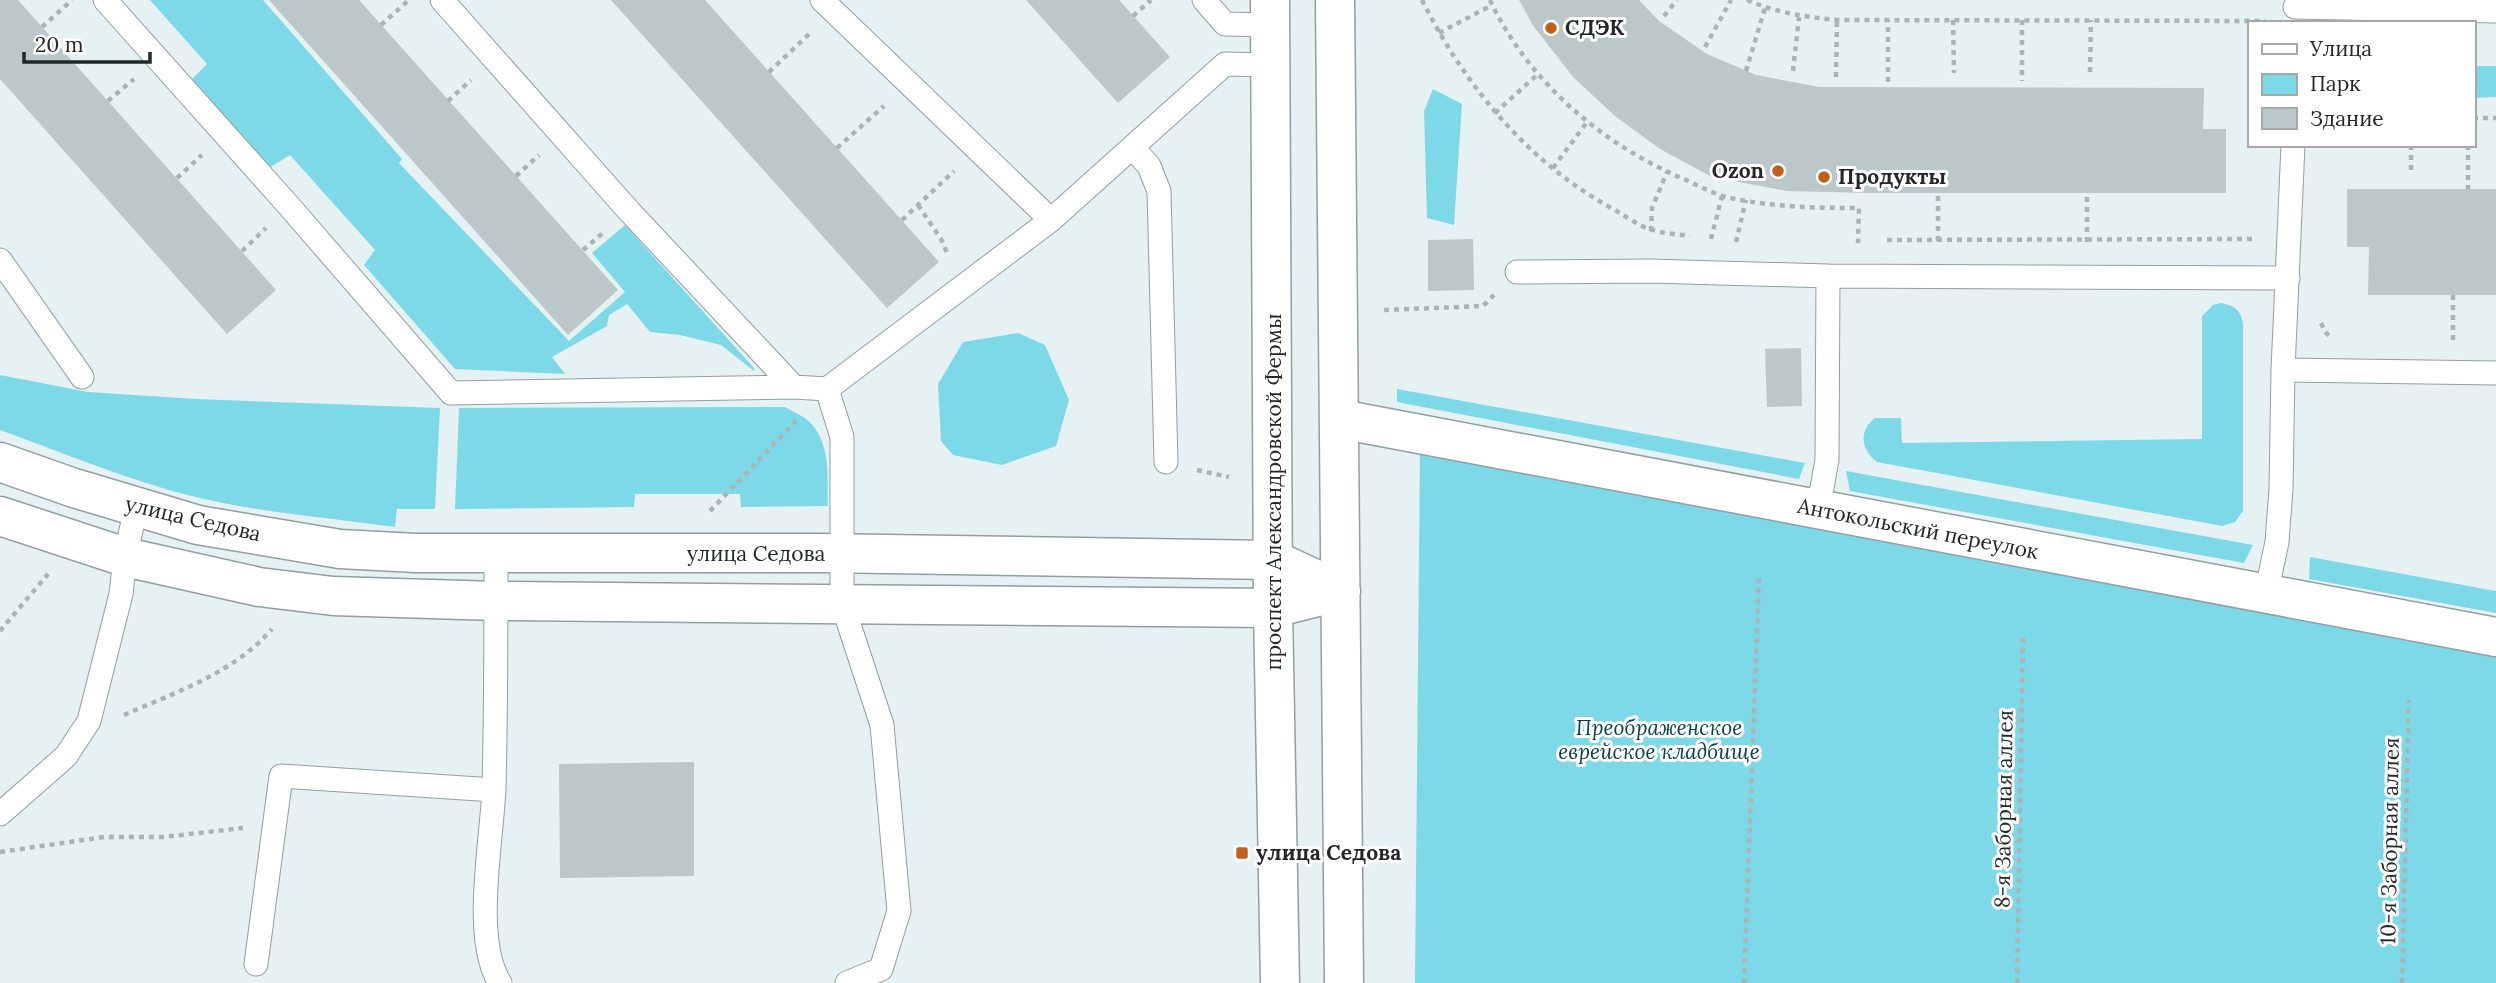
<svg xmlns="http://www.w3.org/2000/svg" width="2496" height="983" font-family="Lora,serif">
	<rect width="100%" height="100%" fill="#e5f1f3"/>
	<path fill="#7dd9e8" d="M150,0H263L402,159L399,163L569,341L625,292L592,253L625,225L754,368V371L721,345L680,335L650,332L627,304L609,315L607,326L552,357L565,374L455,369L364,265L375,250L290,155L269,168L192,79L207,64Z
		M2473,66H2496V97L2473,98Z
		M1433,89L1462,104L1454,225L1427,218L1424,111Z
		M2221,303C2235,306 2240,309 2243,323V511L2235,522L2222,526L1877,462C1861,450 1858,431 1875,418H1901L1902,443L2202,439V316L2213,305Z
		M1018,333L1045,345L1069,400L1056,446L1002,465L953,455L941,441L938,384L963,342Z
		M0,375L88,392L196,399L440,408L435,509H397L395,527C332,518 266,513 204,499C134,483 67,454 0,430Z
		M1397,389L1805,463L1799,479L1397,402Z
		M785,407C791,411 799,414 805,418C832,439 827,476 828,506L741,507L740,494H635L634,507L455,509L459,408Z
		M1420,449L2496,651V983H1415Z
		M1846,471L2253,545L2244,563L1850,491Z
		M2310,557L2496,591V613L2309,579Z"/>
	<path fill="#bbc7c8" d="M0,0H18L276,290L227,334L0,79Z
		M269,0H359L618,290L568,335Z
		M611,0H705L939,262L887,308Z
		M1026,0H1119L1170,57L1118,103Z
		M1519,0H1639L1659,21L1707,54L1756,75L1819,87L2204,88L2203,129H2226V193H1869L1787,191L1712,177L1660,149L1615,116L1574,78L1534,27Z
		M2347,189H2496V295H2368L2369,247H2347Z
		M1473,239L1474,290L1428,291V240Z
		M1801,348L1802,406L1767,407L1765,349Z
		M694,762V876L560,878L559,764Z"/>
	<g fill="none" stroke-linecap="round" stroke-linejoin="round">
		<g stroke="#939ea0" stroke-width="25">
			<path id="service" d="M105,0L289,206L451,393L794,387
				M442,0L629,211L794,387L827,389L1051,220L1225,64L1271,65
				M822,0L1051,220
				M1204,0L1225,24L1270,25
				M2295,7L2496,11
				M1133,148L1149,166L1159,191L1166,462
				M0,260L82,377
				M1517,272L1650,271L1828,276L1827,460L1818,510
				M1828,276L2288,278
				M2283,370L2496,373
				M827,389L842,437V603L882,725L899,911L881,969L847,983
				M496,553C496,632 496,710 494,788C492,841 472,939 500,983
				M2266,594L2277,542L2281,489L2283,370L2293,145
				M0,814L66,756L89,721L121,594L125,557L136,508
				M256,964L281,776L494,790"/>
		</g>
		<g stroke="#939ea0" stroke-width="41">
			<path id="minor" d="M1340,419L2496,637"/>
		</g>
		<g stroke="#939ea0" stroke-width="41">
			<path id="secondary" d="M1270,0L1273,608L1280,983
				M1335,0L1344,983
				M0,462L74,488L198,525L340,549L416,553H820L1274,560L1341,591
				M0,516L125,557L259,587L333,596L496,601L1273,608L1341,591"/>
		</g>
		<path stroke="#aab4b5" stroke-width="4.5" stroke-dasharray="5 5" stroke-linecap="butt" d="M1422,0C1465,86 1529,164 1615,210C1627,217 1640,227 1653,230C1664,234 1678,234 1690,236
			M1490,0C1529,83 1603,145 1686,180C1699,186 1712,193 1726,197C1770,207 1814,208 1859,208L1858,243
			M1747,0C1777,13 1806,17 1837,20L2265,21
			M1133,16L1151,0
			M1664,16L1677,0
			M1953,20L1954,73
			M2022,20V81
			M381,25L409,0
			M42,27L72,0
			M1439,33L1492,5
			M1705,47L1731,0
			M1746,71L1765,8
			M1793,71L1799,17
			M769,72L809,34
			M2090,72L2091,20
			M1836,77L1837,20
			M1888,82V20
			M108,101L134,79
			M448,101L471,80
			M1495,113L1538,74
			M2473,118H2496
			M2411,145V173
			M2468,145V189
			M837,148L884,106
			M1553,168L1587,122
			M516,176L539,155
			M177,178L202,155
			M918,205L941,239L948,255
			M902,220L954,171
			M1651,231L1652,208L1667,172
			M1711,239L1722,196
			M1887,240L2256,239
			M1938,241V193
			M1736,242L1746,200
			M2087,242V193
			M583,250L603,233
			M242,251L266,228
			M1384,310L1483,306L1494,295
			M2321,323L2325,332L2332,338
			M2453,340V295
			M1197,470L1229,477
			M710,511L796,421
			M0,631L48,574
			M124,715C176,692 234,673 272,629
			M0,852L104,837H163L243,828
			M1744,983L1759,578
			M2017,983L2023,636
			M2402,983L2409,700"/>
		<use href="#service" stroke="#fff" stroke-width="23"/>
		<use href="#minor" stroke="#fff" stroke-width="38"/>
		<use href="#secondary" stroke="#fff" stroke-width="38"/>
	</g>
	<g fill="#c0611b" stroke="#fff" stroke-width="2.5">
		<circle cx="1551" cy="28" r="7"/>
		<circle cx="1778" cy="171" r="7"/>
		<circle cx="1824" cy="177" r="7"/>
		<rect x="1235" y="846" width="14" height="14" rx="3.5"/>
	</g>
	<g text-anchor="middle" stroke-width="6" stroke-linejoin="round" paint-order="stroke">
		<g font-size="21" font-weight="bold" fill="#222727" stroke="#fff" text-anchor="start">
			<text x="1565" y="35">СДЭК</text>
			<text x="1764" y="178" text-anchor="end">Ozon</text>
			<text x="1838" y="184">Продукты</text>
			<text x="1256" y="860">улица Седова</text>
		</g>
		<g font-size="21" fill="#222727" stroke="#fff">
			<text transform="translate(1274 492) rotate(-90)" y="7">проспект Александровской Фермы</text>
			<text transform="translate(193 519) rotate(13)" y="7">улица Седова</text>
			<text transform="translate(1918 529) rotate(11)" y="7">Антокольский переулок</text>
			<text x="756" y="561">улица Седова</text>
			<text transform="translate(2004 809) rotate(-89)" y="7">8-я Заборная аллея</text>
			<text transform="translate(2390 841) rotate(-89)" y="7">10-я Заборная аллея</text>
		</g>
		<g font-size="21" font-style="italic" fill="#064249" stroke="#fff">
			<text x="1659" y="735">Преображенское<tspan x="1659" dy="24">еврейское кладбище</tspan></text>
		</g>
	</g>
	<rect x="2248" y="21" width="228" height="126" fill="#ffffff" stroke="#a7a9a9" stroke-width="2"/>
	<rect x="2262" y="44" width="35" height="10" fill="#ffffff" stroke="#a7a9a9" stroke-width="2"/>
	<text x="2310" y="56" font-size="21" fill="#222727">Улица</text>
	<rect x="2262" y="74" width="35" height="21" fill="#7dd9e8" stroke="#a7a9a9" stroke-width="2"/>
	<text x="2310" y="91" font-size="21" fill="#222727">Парк</text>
	<rect x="2262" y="108" width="35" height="21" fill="#bbc7c8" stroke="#a7a9a9" stroke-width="2"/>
	<text x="2310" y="126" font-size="21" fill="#222727">Здание</text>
	<path d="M24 52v10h126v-10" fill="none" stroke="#222727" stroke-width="3.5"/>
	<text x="35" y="52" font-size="21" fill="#222727" stroke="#ffffff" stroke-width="5" paint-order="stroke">20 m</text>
</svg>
